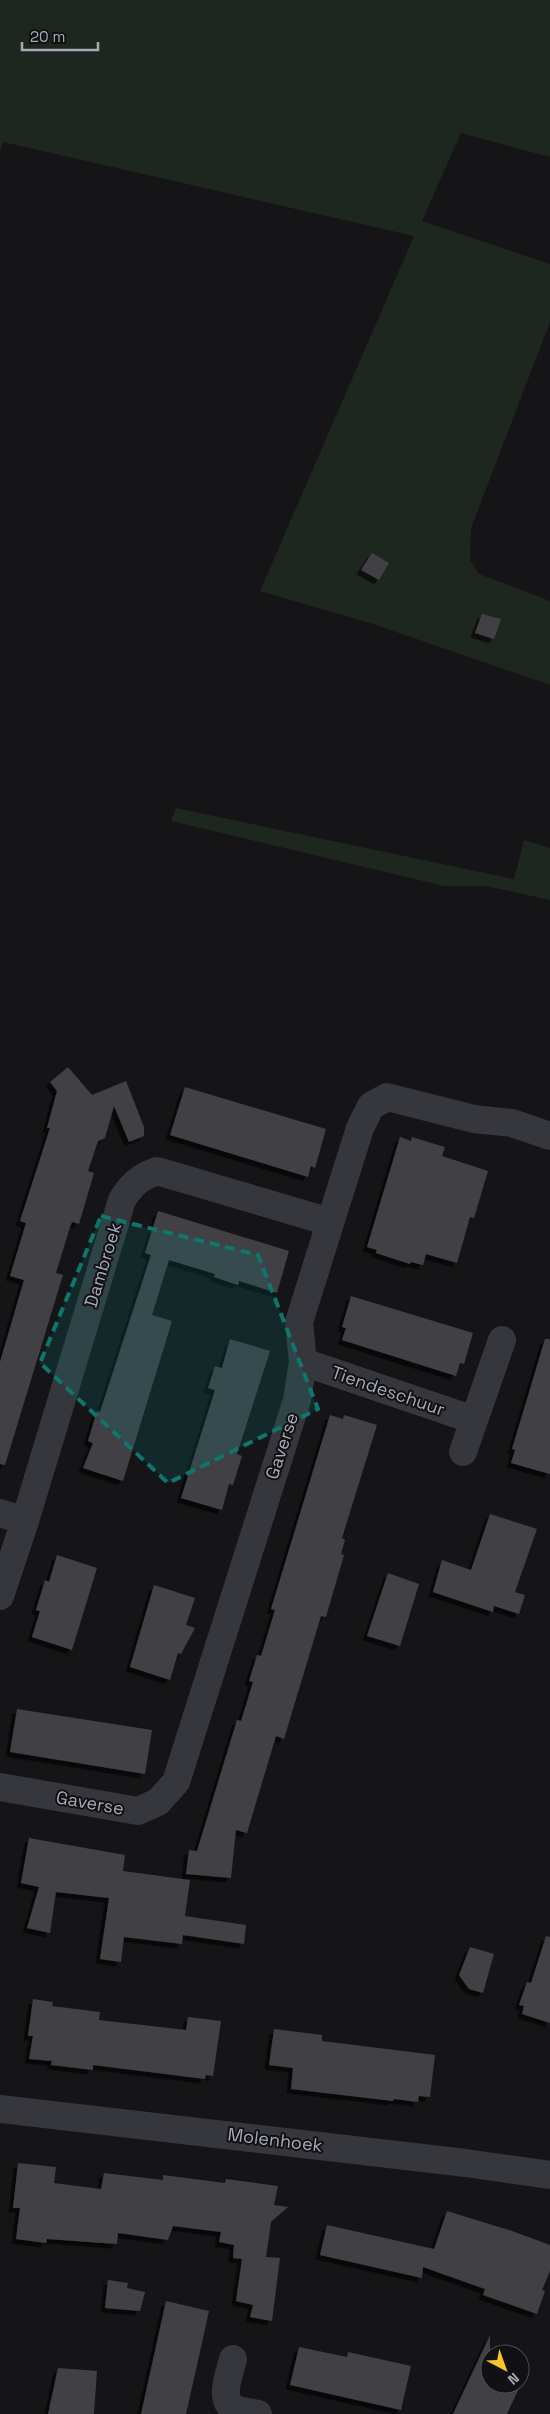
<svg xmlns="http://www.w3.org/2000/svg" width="550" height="2414" font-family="'Space Grotesk',sans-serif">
	<defs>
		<filter id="shadow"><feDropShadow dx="-4.5" dy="4.5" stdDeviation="0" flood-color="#0009"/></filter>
	</defs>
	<rect width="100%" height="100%" fill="#151517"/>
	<path fill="#1d261f" d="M0,0H550V157L461,133L422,221L550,264V322L471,528L470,560L479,574L550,601V685L373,624L260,591L414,236L3,142L0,152Z
		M176,808L514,879L524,840L550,848V900L486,886H444L171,821Z"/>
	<path fill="#404044" filter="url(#shadow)" d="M372,553L389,563L379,580L361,570Z
		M482,614L501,619L494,639L475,633Z
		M68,1067L92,1095L126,1081L144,1127V1136L129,1142L114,1106L105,1138L98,1141L88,1171L94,1173L79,1224L72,1222L70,1227L56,1273L63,1275L5,1465L0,1464V1362L24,1280L10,1276L26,1223L20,1221L50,1128H47L57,1091L50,1082Z
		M185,1087L326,1129L315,1168L311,1166L308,1177L170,1135Z
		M400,1137L411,1141L412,1137L445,1147L442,1156L488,1171L474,1218L470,1217L457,1263L426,1254L423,1265L411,1262L410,1264L376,1253L377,1250L367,1247Z
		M158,1211L289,1251L277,1293L239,1281L238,1285L214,1277L215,1274L169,1260L152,1315L172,1321L123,1481L83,1468L93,1443L88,1441L97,1411L100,1412L151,1255L145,1253Z
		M351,1296L473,1333L464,1364L460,1363L456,1376L342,1340L346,1328L342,1327Z
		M230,1339L270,1351L237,1454L242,1456L233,1485L229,1484L222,1510L181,1498L215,1390L208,1388L215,1366L222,1368Z
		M545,1339H550V1474L511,1463L515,1450L512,1449Z
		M330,1415L343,1419L344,1415L377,1425L342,1538L345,1540L341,1554L344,1555L326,1617L321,1616L284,1739L276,1736L247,1833L236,1830L231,1878L186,1874L189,1850L197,1851L237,1720L241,1721L253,1682L249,1681L257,1655L261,1656L275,1610L271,1609Z
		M490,1514L537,1529L515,1592L525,1595L519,1614L494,1606L493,1612L433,1592L442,1560L471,1570Z
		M57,1555L97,1568L72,1650L32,1637L40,1611L36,1610L45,1580L49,1582Z
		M388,1573L419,1584L400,1646L367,1636Z
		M154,1585L195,1598L186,1625L195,1628L181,1654L178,1653L170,1680L130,1667Z
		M17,1709L152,1730L145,1774L10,1752Z
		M29,1838L125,1855L123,1871L190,1880L185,1916L246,1925L244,1944L183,1935L182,1944L124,1937L121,1962L100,1959L109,1898L56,1892L50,1933L27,1928L39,1887L21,1883Z
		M546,1936L550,1937V2023L522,2014L524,2006L519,2005L527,1982L531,1983Z
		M470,1947L494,1954L483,1993L469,1989L459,1975Z
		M33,1999L53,2002L52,2006L100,2012L99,2020L186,2030L188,2017L221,2021L213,2076L206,2075L205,2079L93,2065V2070L51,2065L52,2061L29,2059L33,2036H28Z
		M274,2029L322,2035V2041L435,2055L430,2097L419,2096L418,2102L394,2099L393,2101L291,2089L293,2068L269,2065Z
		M18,2163L56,2167L54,2183L101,2189L104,2173L163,2180V2175L225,2183L226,2179L278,2186L274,2205L288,2207L271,2222L266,2257L280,2258L272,2321L250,2317L253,2305L236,2301L242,2259L233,2258L234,2245L219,2242L221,2232L173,2226L168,2240L118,2233L117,2244L47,2239L46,2243L16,2239L20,2208H13Z
		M447,2211L512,2231L550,2245V2271L542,2290L545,2291L537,2314L483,2295L485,2289L423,2267L422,2278L320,2255L327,2225L434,2249Z
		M108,2280L128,2283L127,2288L145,2292L140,2311L105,2308Z
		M166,2301L209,2311L202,2343L186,2414H141Z
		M490,2335V2384H521L507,2414H453Z
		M299,2347L347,2357L348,2352L411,2366L401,2410L290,2385Z
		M58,2368L97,2371L94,2414H48Z"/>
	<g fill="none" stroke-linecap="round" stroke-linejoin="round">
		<path stroke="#36373d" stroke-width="28" d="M303,1362L474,1420
			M463,1452L502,1340
			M0,1513L25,1521
			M0,1596L25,1521L122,1200C131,1185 140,1177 157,1171L330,1222
			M0,1787L138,1811L158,1802L176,1782L297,1400L303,1362L299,1322L360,1128L371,1106L387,1097L474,1119L512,1123L550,1136
			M0,2109L466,2163L550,2175
			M233,2359C230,2372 218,2400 234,2408C240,2412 251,2412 258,2414"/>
	</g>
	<path fill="#0f766e" fill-opacity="0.2" stroke="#0f766e" stroke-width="4" stroke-dasharray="10 6" stroke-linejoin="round" d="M101,1216L258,1255L318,1409L168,1483L40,1363Z"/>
	<g text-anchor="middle" stroke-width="4" stroke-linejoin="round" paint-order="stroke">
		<g font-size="18" fill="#a7abb8" stroke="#111012">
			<text transform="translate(103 1265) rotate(-73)" y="6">Dambroek</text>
			<text transform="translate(388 1391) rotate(19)" y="6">Tiendeschuur</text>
			<text transform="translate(282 1446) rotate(-72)" y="6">Gaverse</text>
			<text transform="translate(90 1803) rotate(10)" y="6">Gaverse</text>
			<text transform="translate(275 2140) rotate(7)" y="6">Molenhoek</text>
		</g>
	</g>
	<g transform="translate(505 2369) rotate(139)"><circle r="24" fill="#111012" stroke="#4d4e54"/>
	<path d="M0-4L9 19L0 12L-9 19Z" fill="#f9c32b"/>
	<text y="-8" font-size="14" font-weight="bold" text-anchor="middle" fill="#a7abb8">N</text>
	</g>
	<path d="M22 42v8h76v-8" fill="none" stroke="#a7abb8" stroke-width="2.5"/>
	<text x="30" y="42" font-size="15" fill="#a7abb8" stroke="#111012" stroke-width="4" paint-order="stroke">20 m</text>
</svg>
